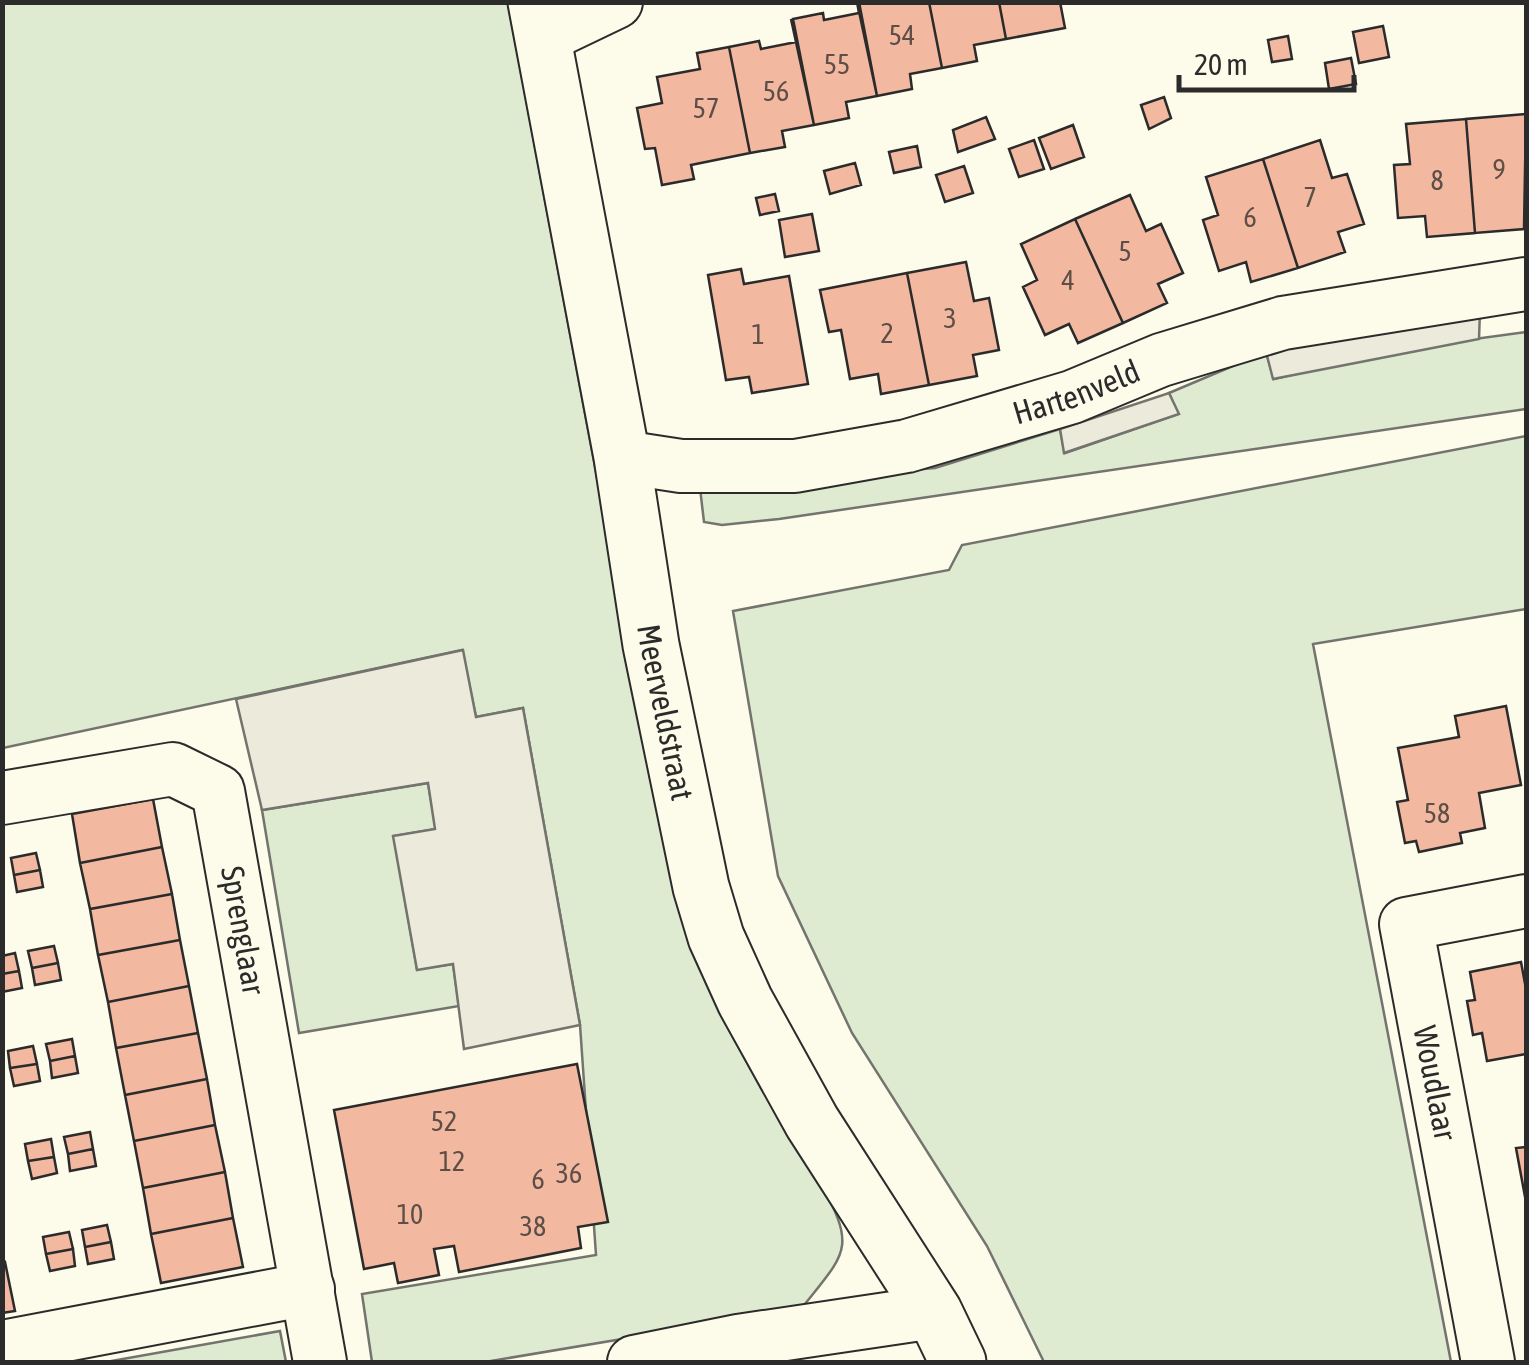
<svg xmlns="http://www.w3.org/2000/svg" width="1529" height="1365" font-family="'Asap Condensed',sans-serif">
	<rect width="100%" height="100%" fill="#fdfbea"/>
	<path fill="#deebd1" stroke="#74746e" stroke-width="2.5" d="M2,3H508L610,547L819,1180C857,1249 847,1251 801,1309L485,1362H372L362,1294L596,1255L580,1025L523,708L476,717L462,650L3,748Z
		M1526,332V409L779,519L722,525L704,522L700,488L935,468L1060,429L1065,453L1178,414L1169,393L1266,352L1274,379L1401,349Z
		M1526,436V609L1313,644L1451,1362H1044L987,1246L852,1033L778,876L733,611L949,570L962,545Z
		M428,783L436,829L394,836L417,969L453,964L459,1006L299,1033L262,810Z
		M280,1331L286,1362H106Z"/>
	<path fill="#eceadb" stroke="#74746e" stroke-width="2.5" d="M1480,310L1479,339L1273,379L1266,352Z
		M1169,393L1179,414L1064,453L1060,429Z
		M463,650L476,717L523,708L580,1025L464,1049L453,964L417,970L393,836L435,829L428,783L262,810L236,699Z"/>
	<path fill="#f2b8a0" stroke="#2b2b2b" stroke-width="2.5" d="M857,2L877,96L846,102L849,118L814,125L793,19L823,13L824,20L859,13Z
		M859,2H929L942,68L910,74L912,89L877,96Z
		M929,2H999L1006,39L974,45L977,61L942,68Z
		M999,2H1060L1065,28L1006,39Z
		M791,19L814,125L782,131L785,147L750,153L729,47L759,41L761,49L796,42Z
		M1383,26L1389,57L1359,63L1353,32Z
		M1288,36L1292,59L1272,62L1268,40Z
		M729,47L750,153L691,165L694,179L662,185L655,148L645,149L637,108L662,103L657,77L700,69L697,53Z
		M1351,58L1356,84L1329,89L1325,63Z
		M1164,97L1171,118L1149,129L1141,105Z
		M1526,114L1524,229L1475,233L1466,119Z
		M986,117L995,139L958,152L953,130Z
		M1466,119L1475,233L1427,237L1425,216L1398,218L1394,165L1410,164L1406,124Z
		M1073,125L1084,157L1051,169L1039,138Z
		M1034,140L1044,169L1019,177L1009,149Z
		M1320,140L1332,178L1347,174L1364,224L1338,232L1345,252L1298,268L1263,159Z
		M917,146L921,167L894,173L889,152Z
		M1263,159L1298,268L1251,282L1246,262L1219,271L1203,220L1218,215L1206,177Z
		M855,163L861,185L830,194L824,171Z
		M964,166L973,193L945,202L936,175Z
		M775,194L779,211L760,215L756,198Z
		M1130,195L1146,231L1161,224L1183,273L1158,284L1167,303L1123,323L1075,219Z
		M812,214L819,251L785,257L779,220Z
		M1075,219L1123,323L1078,343L1069,324L1045,335L1023,287L1037,280L1021,244Z
		M966,262L974,301L989,298L999,350L973,355L977,376L929,385L907,273Z
		M741,269L744,284L789,276L808,384L752,393L749,377L726,380L708,275Z
		M907,273L929,385L881,394L878,374L850,379L841,330L829,332L820,290Z
		M1506,706L1521,785L1479,793L1485,828L1460,833L1462,843L1419,852L1416,841L1405,843L1397,802L1408,800L1398,748L1459,737L1455,716Z
		M153,799L162,847L80,863L72,814Z
		M162,847L172,894L90,909L80,863Z
		M36,853L40,870L14,875L11,858Z
		M40,870L43,887L17,892L14,875Z
		M172,894L180,940L98,955L90,909Z
		M180,940L189,986L108,1002L98,955Z
		M54,946L58,963L32,968L28,951Z
		M15,953L19,971L2,974V956Z
		M1521,962L1526,989V1054L1487,1061L1482,1033L1473,1035L1467,1001L1475,1000L1470,972Z
		M58,963L61,980L35,985L32,968Z
		M19,971L22,988L2,992V974Z
		M189,986L198,1033L116,1048L108,1002Z
		M198,1033L207,1079L125,1095L116,1048Z
		M72,1039L75,1056L50,1061L46,1044Z
		M33,1046L37,1064L10,1068L8,1051Z
		M75,1056L78,1073L52,1078L50,1061Z
		M37,1064L40,1081L14,1086L10,1068Z
		M577,1064L608,1222L578,1227L581,1248L459,1272L454,1246L434,1249L439,1275L398,1283L394,1263L364,1269L334,1110Z
		M207,1079L215,1125L134,1141L125,1095Z
		M215,1125L225,1172L143,1188L134,1141Z
		M90,1132L93,1149L68,1154L64,1137Z
		M51,1139L54,1157L28,1161L25,1144Z
		M1526,1147V1202L1516,1148Z
		M93,1149L96,1166L70,1171L68,1154Z
		M54,1157L57,1173L32,1179L28,1161Z
		M225,1172L233,1218L151,1234L143,1188Z
		M233,1218L243,1267L161,1283L151,1234Z
		M107,1225L111,1242L85,1247L82,1230Z
		M69,1232L73,1249L46,1254L43,1237Z
		M111,1242L114,1259L88,1264L85,1247Z
		M73,1249L75,1266L50,1271L46,1254Z
		M5,1262L15,1311L2,1313V1263Z"/>
	<g fill="none" stroke-linecap="round" stroke-linejoin="round">
		<g stroke="#2b2b2b" stroke-width="56">
			<g id="minor">
				<path d="M543,37L616,2"/>
				<path id="s1" d="M622,457L681,466H795L907,446L1072,397L1161,360L1283,323L1526,284"/>
				<path id="s2" d="M2,798L173,769L218,791L320,1362"/>
				<path d="M2,1347L308,1289"/>
				<path d="M634,1362L738,1341L934,1312"/>
				<path d="M1488,1362L1406,924L1526,901"/>
			</g>
		</g>
		<g stroke="#2b2b2b" stroke-width="59">
			<g id="tertiary">
				<path id="s3" d="M536,2L622,457L651,645L701,887L716,937L745,1001L812,1122L934,1312L958,1362"/>
			</g>
		</g>
		<use href="#minor" stroke="#fdfbea" stroke-width="52"/>
		<use href="#tertiary" stroke="#fdfbea" stroke-width="55"/>
	</g>
	<g text-anchor="middle" stroke-width="8" stroke-linejoin="round" paint-order="stroke">
		<g font-size="28" fill="#5d4e48">
			<text x="902" y="45">54</text>
			<text x="837" y="74">55</text>
			<text x="776" y="101">56</text>
			<text x="706" y="118">57</text>
			<text x="1499" y="179">9</text>
			<text x="1437" y="190">8</text>
			<text x="1310" y="207">7</text>
			<text x="1250" y="227">6</text>
			<text x="1125" y="261">5</text>
			<text x="1068" y="290">4</text>
			<text x="950" y="328">3</text>
			<text x="887" y="343">2</text>
			<text x="758" y="344">1</text>
			<text x="1437" y="823">58</text>
			<text x="444" y="1131">52</text>
			<text x="452" y="1171">12</text>
			<text x="569" y="1183">36</text>
			<text x="538" y="1189">6</text>
			<text x="410" y="1224">10</text>
			<text x="533" y="1236">38</text>
		</g>
		<g font-size="32" fill="#2b2b2b" stroke="#fdfbea">
			<text dy="11" stroke="none"><textPath href="#s1" startOffset="465">Hartenveld</textPath></text>
			<text dy="11" stroke="none"><textPath href="#s3" startOffset="722">Meerveldstraat</textPath></text>
			<text dy="11" stroke="none"><textPath href="#s2" startOffset="365">Sprenglaar</textPath></text>
			<text transform="translate(1435 1083) rotate(79)" y="11">Woudlaar</text>
		</g>
	</g>
	<rect width="1529" height="1365" fill="none" stroke="#2b2b2b" stroke-width="10"/>
	<path d="M1179 75v15h175v-15" fill="none" stroke="#2b2b2b" stroke-width="5"/>
	<text x="1194" y="75" font-size="30" fill="#2b2b2b" stroke="#fdfbea" stroke-width="8" paint-order="stroke">20 m</text>
</svg>
